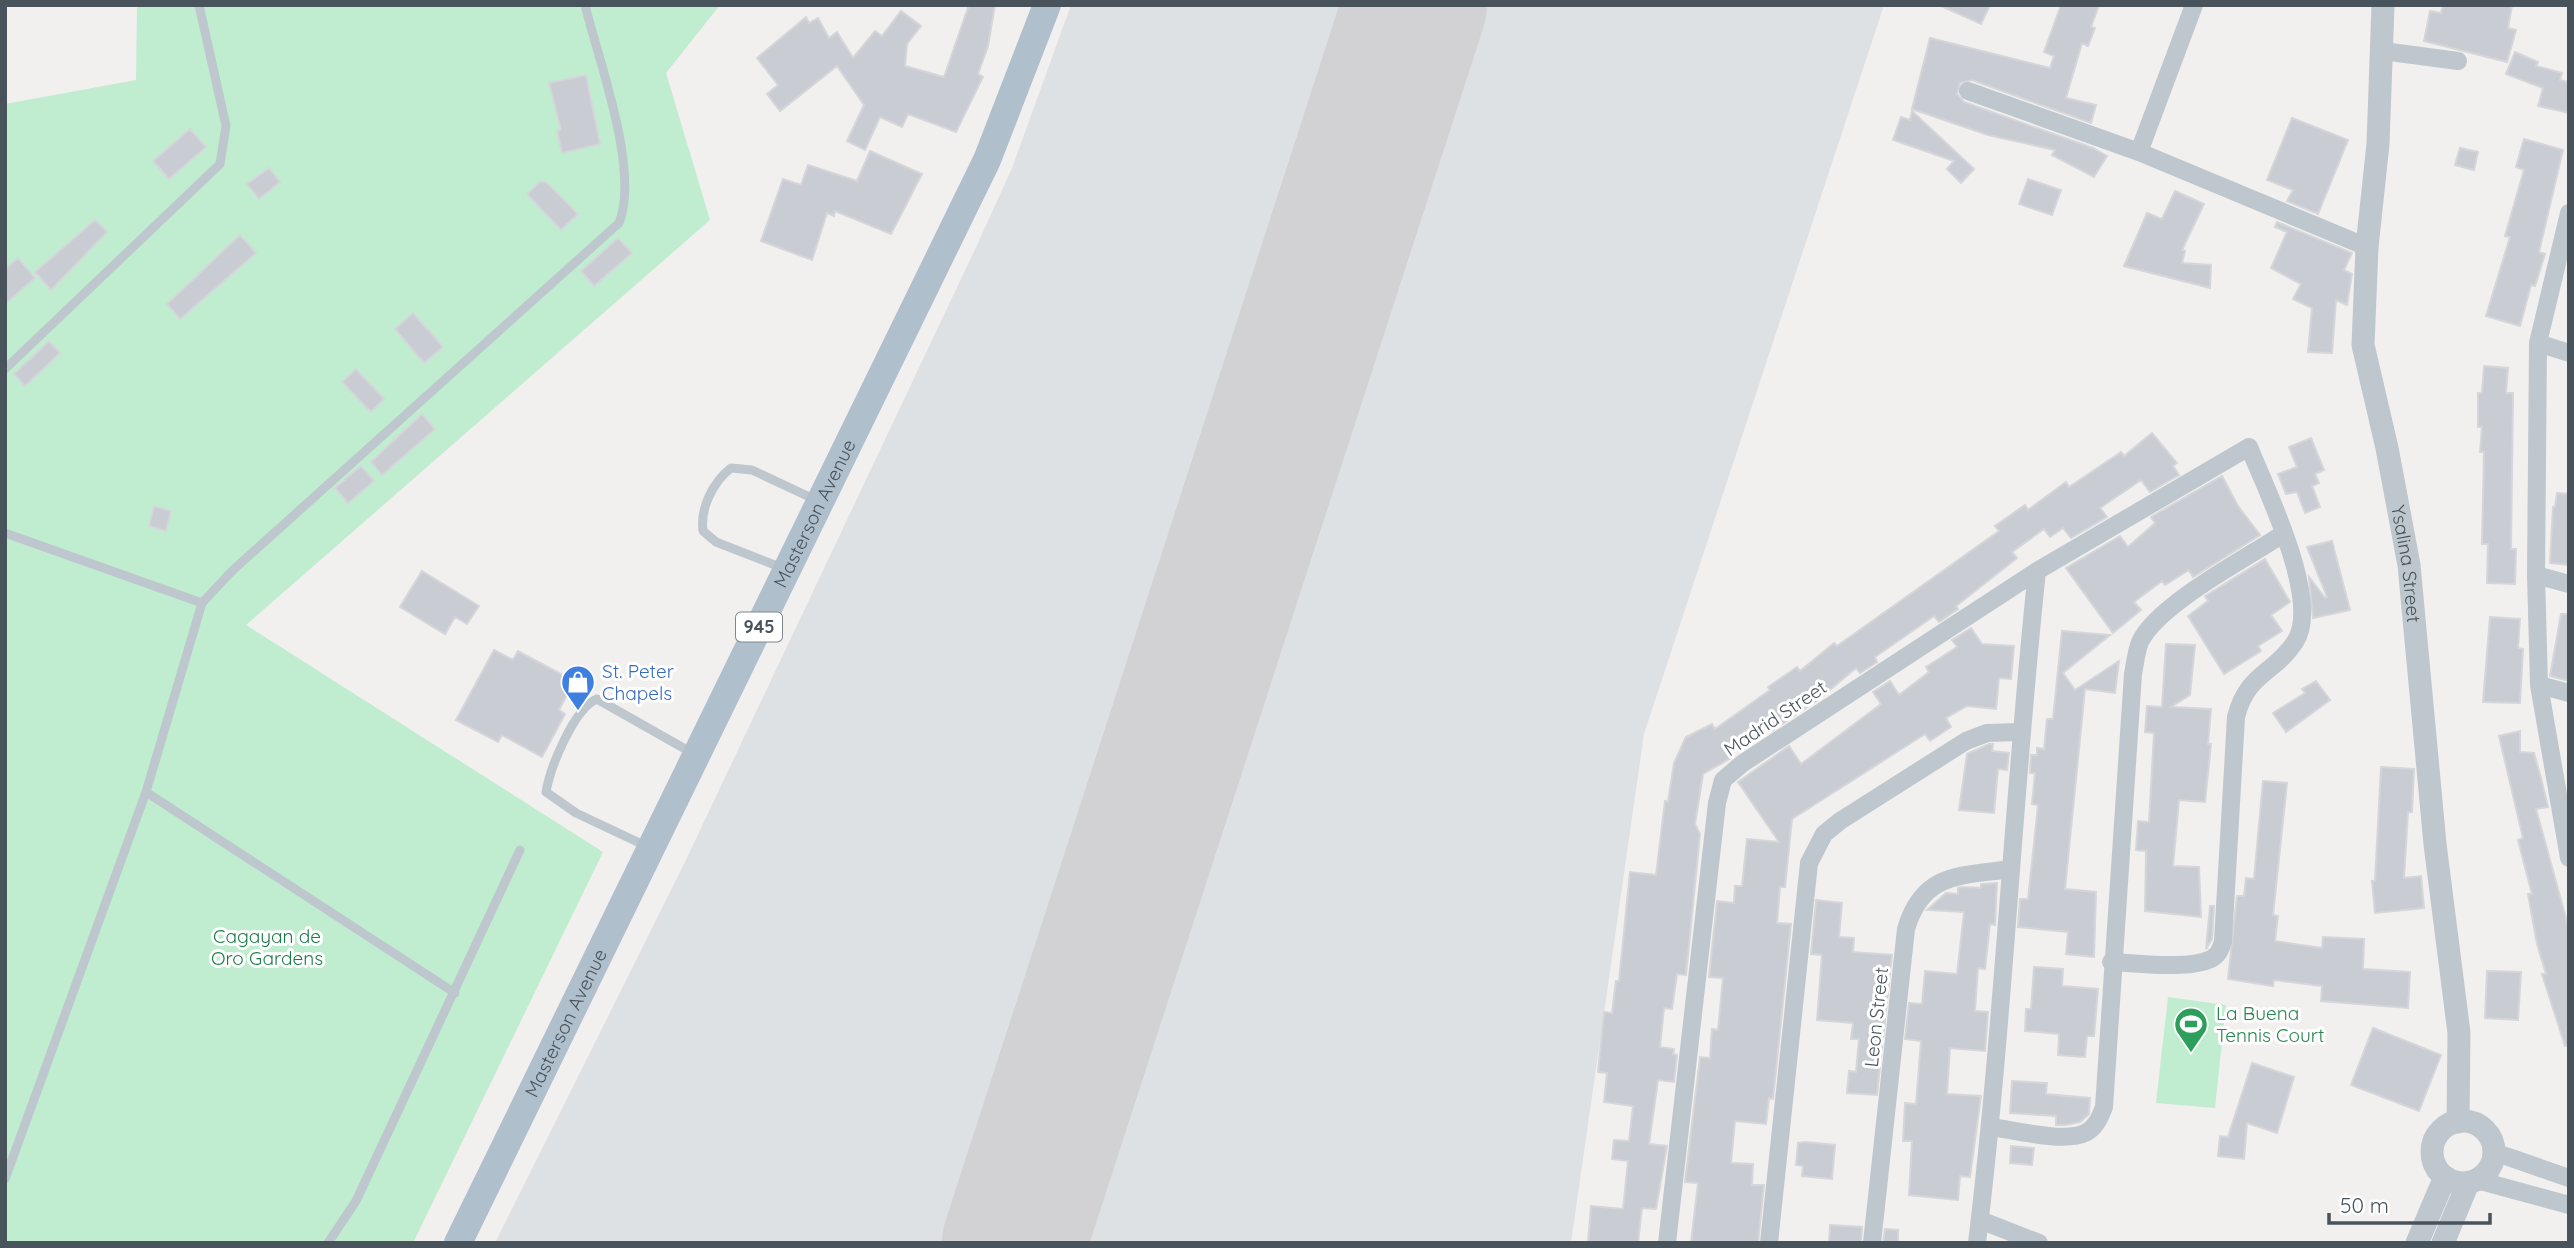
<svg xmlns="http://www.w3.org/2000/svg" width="2574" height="1248" font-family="Quicksand,sans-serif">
	<rect width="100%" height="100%" fill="#f2efef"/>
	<path fill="#dee1e4" d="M1071,5H1884L1644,734L1571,1243H495L684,864L978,243L1012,168Z"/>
	<path fill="#c0edd0" d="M137,5H720L666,73L710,220L246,625L603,852L413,1243H5V104L136,80Z
		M2168,997L2226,1005L2215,1108L2156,1103Z"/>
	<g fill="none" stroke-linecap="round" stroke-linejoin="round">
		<path stroke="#d2d2d4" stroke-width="144" d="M1014,1243L1415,5"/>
	</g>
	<path fill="#c9ccd2" stroke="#d4d6da" stroke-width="2" d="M969,5H995L988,46L978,74L983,77L956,132L908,114L902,127L880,117L865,150L847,141L864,105L837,66L780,111L767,94L778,85L757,58L806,17L809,23L818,18L829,38L837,32L853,58L875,31L882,36L901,11L921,26L907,44L905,66L944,77Z
		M1939,5H1990L1981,24Z
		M2061,5H2099L2091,27L2095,28L2088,46L2082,43L2066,98L2096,105L2091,123L1972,80L1960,83L1957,94L1964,102L2093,148L2107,156L2094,177L2052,155L2055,150L1988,135L1912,109L1930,38L2050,68L2054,56L2044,52Z
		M2443,5H2512L2508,28L2516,30L2507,62L2424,41L2430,11L2441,13Z
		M2515,52L2538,62L2536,66L2562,73L2560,80L2569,82V113L2538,106L2543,88L2506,74Z
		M586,75L600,144L562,153L557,131L561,130L549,83Z
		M1912,111L1974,169L1961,183L1947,169L1954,161L1893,140L1901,117L1910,120Z
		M2292,118L2348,140L2318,214L2287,201L2293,190L2267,180Z
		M190,129L206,147L169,179L153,161Z
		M2524,139L2563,150L2539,252L2545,254L2535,286L2531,285L2520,326L2486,316L2510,237L2505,236L2524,170L2516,167Z
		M2460,148L2478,152L2474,170L2455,165Z
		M870,151L922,174L891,234L835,211L834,216L827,213L812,260L761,241L783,179L801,185L808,165L857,181Z
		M269,168L280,182L259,199L247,184Z
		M2028,179L2061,190L2052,215L2019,204Z
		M540,182H546L578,214L561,230L527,194Z
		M2175,191L2204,204L2182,250L2185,251L2182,263L2211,265L2210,288L2124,266L2147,213L2162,219Z
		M95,220L107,232L51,290L35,272Z
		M2277,222L2352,253L2344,270L2352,274L2347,305L2336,300L2332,353L2308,352L2312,308L2293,299L2301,284L2271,268L2287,232L2275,227Z
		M240,235L256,253L180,319L167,304Z
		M618,238L632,253L594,286L581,271Z
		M18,258L35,278L5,304V269Z
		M413,313L443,347L424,363L395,329Z
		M49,341L60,353L25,386L14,374Z
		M2484,366L2508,368L2506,393H2513L2511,549H2516L2515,584L2487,583L2488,544H2482L2484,452H2480L2482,427H2478V393H2482Z
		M356,369L384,399L371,412L342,382Z
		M422,414L435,429L382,475L371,462Z
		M2152,433L2177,463L2173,466L2179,475L2150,492L2141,480L2100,508L2107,517L2071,538L2063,528L2050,537L2044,529L2012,552L2017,558L1956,606L1958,609L1939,622L1934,616L1875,657L1877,662L1860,673L1856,668L1819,699L1772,731L1764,718L1724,746L1731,758L1703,774L1695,824L1700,834L1686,975L1677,974L1672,1009L1664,1008L1660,1047L1674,1049L1673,1054L1677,1055L1674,1082L1658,1080L1649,1144L1667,1146L1656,1209L1642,1208L1638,1243H1588L1591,1206L1623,1209L1628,1161L1612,1159L1614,1140L1629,1141L1633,1106L1604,1102L1607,1073L1598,1072L1604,1012L1612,1013L1616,981H1619L1630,872L1656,875L1665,801L1668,802L1674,763L1686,737L1712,724L1715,729L1770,690L1768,687L1797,667L1800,671L1834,643L1837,646L1999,531L1995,526L2025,505L2028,510L2066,482L2069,487L2121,452L2124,456Z
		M2311,438L2324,470L2315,474L2319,483L2312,486L2320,507L2305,513L2297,492L2286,494L2278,474L2297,467L2289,447Z
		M361,466L374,481L348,503L335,488Z
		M2222,476L2238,506L2260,535L2193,577L2189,570L2165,585L2162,581L2134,602L2141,610L2113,633L2066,568L2120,536L2128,547L2155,523L2151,517Z
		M2557,493L2569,494V565L2550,563L2553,507H2555Z
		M154,506L171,511L166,531L149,526Z
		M2332,541L2350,610L2313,618L2309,577L2325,598L2327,597L2307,547Z
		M2265,559L2290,602L2271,615L2282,631L2258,646L2261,651L2224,674L2188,616L2208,601L2205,596Z
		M422,571L479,606L467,624L455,617L445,634L400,607Z
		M2561,614H2569V681L2550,676Z
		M2490,617L2520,619L2518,648L2523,649L2520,703L2483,702Z
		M1971,628L1982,644L2014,646L2011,679L1999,678L1996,709L1967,706L1946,718L1951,727L1930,741L1925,734L1792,819L1785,887H1780L1777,923L1791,924L1773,1099L1769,1098L1766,1124L1735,1121L1731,1163L1753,1164L1752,1185H1764L1758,1243H1691L1698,1183L1685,1182L1700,1057L1710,1058L1712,1029L1718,1030L1723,978L1709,977L1717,901L1734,903L1735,886H1742L1747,839L1779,842L1738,782L1789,746L1801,764L1881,704L1873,692L1890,681L1899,695L1929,672L1926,667L1957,647L1952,640Z
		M2062,631L2110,635L2063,673L2075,690L2119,661L2115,693L2085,689L2065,889L2096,892L2094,957L2066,954L2068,932L2018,927L2020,899H2028L2038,805L2032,804L2035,773H2030L2031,755H2037V748L2044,749L2047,719H2053Z
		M2166,644L2195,645L2190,695L2171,707L2211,709L2208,744H2211L2205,802L2179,800L2173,866L2199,867L2201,917L2145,911L2146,851L2136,850L2138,821L2149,822L2154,733L2145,732L2147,706L2162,707Z
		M494,650L513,660L518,651L574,681L559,710L565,714L542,757L502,735L498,742L456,720Z
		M2316,681L2330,700L2286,732L2273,713L2305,693L2302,689Z
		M2520,731V752L2534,753L2541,778L2548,807L2536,809L2569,929V1045L2565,1046L2542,974H2546L2537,944L2528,894H2532L2518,840L2523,838L2499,736Z
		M1989,744H1993L1992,751L2009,753L2007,770L1998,769L1994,813L1959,810L1967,754Z
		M2381,767L2414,769L2412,812H2408L2404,878L2421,876L2424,908L2375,913L2372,881H2375Z
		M2263,781L2287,783L2273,915L2278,916L2275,941L2322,948L2323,937L2364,939L2363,969L2410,972L2408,1008L2321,1001L2322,986L2274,980L2273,986L2228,979L2237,896H2244L2246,878L2254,879Z
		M1997,883L1995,925L1990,924L1985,969L1978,968L1975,1011L1988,1012L1985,1051L1950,1048L1947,1094L1981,1096L1970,1177L1960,1176L1958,1200L1909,1195L1912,1141H1903L1905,1103L1916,1104L1921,1041L1905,1039L1909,1003L1922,1004L1925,971L1957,974L1964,912L1927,910L1946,893L1958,894V888L1962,887L1981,888V884Z
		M1816,900L1842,903L1839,937L1854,938L1853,952L1892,955L1877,1095L1847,1093L1849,1071L1856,1072L1859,1039H1851L1853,1023L1817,1020L1822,955L1811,954Z
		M2210,906H2214L2212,939L2206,949Z
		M2034,967L2063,969L2062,986L2098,989L2094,1036H2087L2085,1057L2058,1055L2059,1034L2025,1031L2026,1009H2031Z
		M2487,971L2521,972L2518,1020L2485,1018Z
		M2373,1028L2441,1055L2419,1111L2351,1085Z
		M2252,1063L2294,1077L2277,1133L2247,1123L2244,1159L2218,1156L2220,1136L2228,1137Z
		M2012,1081L2047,1083L2046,1094L2090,1098L2089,1114L2080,1122L2065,1125H2056V1116L2010,1113Z
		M1806,1142L1835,1145L1832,1179L1802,1176L1803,1166L1796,1165L1798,1143Z
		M2011,1146L2034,1148L2032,1165L2010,1163Z
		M1830,1225L1862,1227L1861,1243H1829Z
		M1885,1229L1898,1230V1243H1883Z"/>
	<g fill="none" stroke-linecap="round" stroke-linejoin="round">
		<path stroke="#bec7cd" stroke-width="9" d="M5,369L220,164L226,126L199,5
			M5,533L202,603
			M785,569L716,542L703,531C700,508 713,482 731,468L752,470L816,500
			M146,792L455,993
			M646,846L576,813L546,792C550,768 574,708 597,699L694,754
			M5,1179L146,792L202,603L233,570L619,223C640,171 599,62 585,5
			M328,1243L356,1201L520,850"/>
		<path stroke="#bec7cd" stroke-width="18" d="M2383,51L2458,61
			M1968,91L2139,152L2367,247
			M2139,152L2194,5
			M2569,213L2538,343L2536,575L2539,685L2569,858
			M2538,343L2569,353
			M2536,575L2569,584
			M2539,685L2569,693
			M1991,1127C2014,1130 2065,1143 2085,1133C2096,1128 2100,1117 2104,1107L2133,674C2135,664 2136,652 2140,642C2158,604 2247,558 2283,534
			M2494,1152L2569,1178
			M2477,1180L2569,1205
			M1980,1220L2039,1243
			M1667,1243L1717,803L1723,780L1743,763L2037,571L2249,447C2266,489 2322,602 2295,642C2274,674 2247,673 2236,717L2223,941C2221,948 2219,955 2211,959C2188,970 2137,963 2111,962
			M1769,1243L1809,863L1824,834L1840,821L1966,741L1987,733L2020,732
			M1872,1243L1906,929C1923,872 1960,876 2011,869
			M1977,1243C2004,1020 2013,795 2037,571"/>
		<g stroke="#bec7cd" stroke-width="23">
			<path id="s1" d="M2383,5L2378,144L2367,247L2363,345L2387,448L2409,565L2435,844L2459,1033L2458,1122"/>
			<circle cx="2463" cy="1152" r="31"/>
			<path d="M2417,1243L2445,1177"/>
			<path d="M2443,1243L2468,1183"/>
		</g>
		<path stroke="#b0bfcc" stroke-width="28" id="s2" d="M458,1243L987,160L1047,5"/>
	</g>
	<defs>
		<g id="shop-pin" transform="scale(1.75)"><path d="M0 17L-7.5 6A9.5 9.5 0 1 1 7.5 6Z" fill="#3f7fe0" stroke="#fff"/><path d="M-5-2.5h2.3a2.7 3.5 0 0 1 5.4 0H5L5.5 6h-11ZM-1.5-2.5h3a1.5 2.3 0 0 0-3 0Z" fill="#fff"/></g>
		<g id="stadium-pin" transform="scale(1.75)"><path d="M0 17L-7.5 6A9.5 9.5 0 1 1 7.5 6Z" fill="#2e9e5b" stroke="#fff"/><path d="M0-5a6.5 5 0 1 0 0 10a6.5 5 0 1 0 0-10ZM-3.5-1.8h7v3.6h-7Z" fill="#fff"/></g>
	</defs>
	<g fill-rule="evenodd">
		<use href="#shop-pin" x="578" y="682"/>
		<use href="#stadium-pin" x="2191" y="1024"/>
	</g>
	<g text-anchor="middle" stroke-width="6" stroke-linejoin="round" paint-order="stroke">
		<rect fill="#fff" stroke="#7f878d" stroke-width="2" x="736" y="612.5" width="46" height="29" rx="5"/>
		<g font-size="18" font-weight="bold" fill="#48535c">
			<text x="759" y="633">945</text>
		</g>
		<g font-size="19" fill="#48535c" stroke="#fff">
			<text dy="7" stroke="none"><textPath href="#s2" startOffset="812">Masterson Avenue</textPath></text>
			<text dy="7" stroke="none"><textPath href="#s1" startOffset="564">Ysalina Street</textPath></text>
			<text transform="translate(1775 718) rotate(-34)" y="7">Madrid Street</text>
			<text transform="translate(1876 1017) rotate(-84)" y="7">Leon Street</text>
			<text dy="7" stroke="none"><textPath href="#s2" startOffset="245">Masterson Avenue</textPath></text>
		</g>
		<g font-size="19" fill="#366cbe" stroke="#fff" text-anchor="start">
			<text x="602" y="678">St. Peter<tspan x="602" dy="22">Chapels</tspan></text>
		</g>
		<g font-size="19" fill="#1c7a48" stroke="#fff">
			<text x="267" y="943">Cagayan de<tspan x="267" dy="22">Oro Gardens</tspan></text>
		</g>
		<g font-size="19" fill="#27864d" stroke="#fff" text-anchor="start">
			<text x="2216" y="1020">La Buena<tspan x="2216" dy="22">Tennis Court</tspan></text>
		</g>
	</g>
	<rect width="2574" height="1248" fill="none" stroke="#48535c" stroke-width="14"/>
	<path d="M2329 1213v10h161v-10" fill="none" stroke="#48535c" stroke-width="3.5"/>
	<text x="2340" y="1213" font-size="21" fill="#48535c" stroke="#ffffff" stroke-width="5" paint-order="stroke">50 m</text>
</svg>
